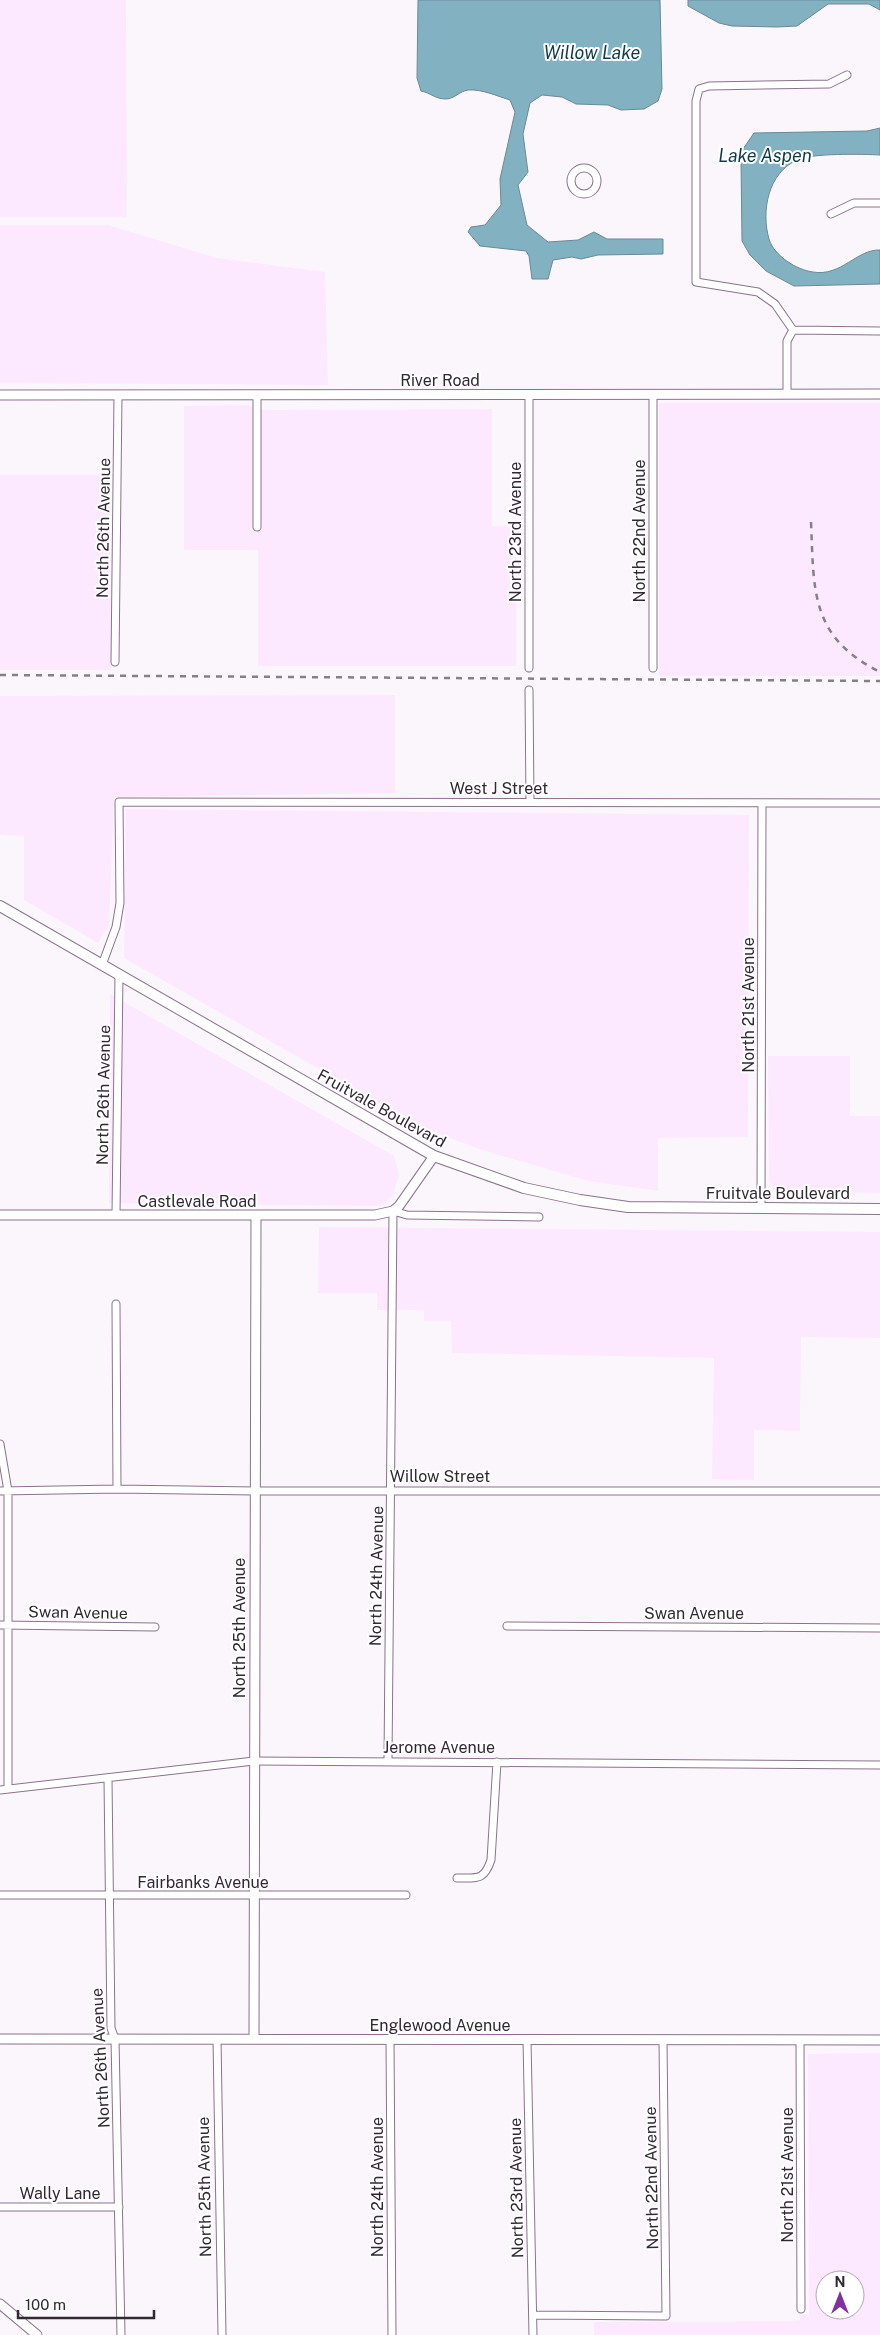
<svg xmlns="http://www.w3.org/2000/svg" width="880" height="2335" font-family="'Public Sans',sans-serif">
	<rect width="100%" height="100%" fill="#fbf6fc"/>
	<path fill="#fce9ff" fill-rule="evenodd" d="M0,0H126L127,217H0Z
		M0,225H108L217,258L325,272L328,385L0,383Z
		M659,403H880V676H659Z
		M248,405L257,410L492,409V526L516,527V666H258V550H184V406Z
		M0,475H110L111,670H0Z
		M395,695V793L114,797L109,925L98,943L24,900V836L0,835V696Z
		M126,809L749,815L748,1137L658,1138V1191L588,1181L482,1150L421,1127L124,958Z
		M110,994L394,1156L399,1175L393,1195L383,1205L375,1206L109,1203Z
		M768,1056H850V1116H880V1193L783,1192L774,1189L769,1180Z
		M319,1227L880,1232V1338L801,1337L800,1431L754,1430V1480L712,1479L714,1358L452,1353L451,1321H424V1310H377V1293H318Z
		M880,2053V2335H594V2322L791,2321L800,2320V2315H809L808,2054ZM825,2280H855V2310H825Z"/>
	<path fill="#82b2c1" stroke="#6a8996" d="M418,0H660L662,89L658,101L644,109L621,110L608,105L576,104L562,97L542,95L530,103L523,134L528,172L518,185L527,225L548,242L578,240L594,232L607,239H663V254L598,255L581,259L572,257L553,260L548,279H532L529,256L526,251L480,246L468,232L471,227L485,225L501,205L500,179L515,112L510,100C497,96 482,89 468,90C460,91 454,99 446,99C435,99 431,93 421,91L417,78Z
		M688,0H880V10L869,4H828L797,26L777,27L732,26L719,23L688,6Z
		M880,128V155C863,154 811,153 797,160C768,173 761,211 769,239C774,256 797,270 813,272C841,277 857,249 880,250V284L794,286L766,271L750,255L742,241L741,160L743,149L754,133L867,131Z"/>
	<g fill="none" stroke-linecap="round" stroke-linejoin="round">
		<g stroke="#8a728d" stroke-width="9">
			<path id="minor" d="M847,75L829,84L709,86L699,89L696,101V282L758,292L775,304L793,330L880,331
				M571 181a13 13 0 1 1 26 0a13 13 0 1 1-26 0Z
				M831,214L854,203H880
				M787,393V341L793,330
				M257,527V395
				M115,662L118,395
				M529,668V395
				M653,668V394
				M529,690L530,802
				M102,965L116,927L120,903L119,802L880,803
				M761,1208L762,803
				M116,1215L119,975
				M116,1304L117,1489
				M0,1444L8,1491V1789
				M0,1491L117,1489L255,1491H880
				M0,1625L155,1627
				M507,1626L880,1628
				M388,1761L393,1211L407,1215L539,1217
				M108,1779L111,2028L115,2039L121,2335
				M0,1790L254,1761L880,1765
				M457,1878C477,1878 484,1881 491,1860L497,1762
				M0,1895H406
				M217,2039L222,2335
				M390,2040L392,2335
				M527,2040L533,2335
				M800,2040L801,2309
				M0,2207H119
				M533,2315L666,2316L663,2040"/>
		</g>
		<g stroke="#8a728d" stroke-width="11">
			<path id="tertiary" d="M0,395L880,394
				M0,1215H375L393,1211L399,1206L434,1156
				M0,2039L880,2040
				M254,2039L256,1216
				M0,2304L37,2335"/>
		</g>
		<g stroke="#8a728d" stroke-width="12">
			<path id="secondary" d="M0,906L434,1156L524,1188L580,1200L628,1207L880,1209"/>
		</g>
		<use href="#minor" stroke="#fff" stroke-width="7"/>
		<use href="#tertiary" stroke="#fff" stroke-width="9"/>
		<use href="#secondary" stroke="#fff" stroke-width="10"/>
		<path stroke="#877f88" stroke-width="2.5" stroke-dasharray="6 6" stroke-linecap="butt" d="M811,522C814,591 810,637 880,672
			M0,675L880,681"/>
	</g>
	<g text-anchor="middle" stroke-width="4" stroke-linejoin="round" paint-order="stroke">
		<g font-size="16" fill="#312833" stroke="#fff">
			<text x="440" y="386">River Road</text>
			<text transform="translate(103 528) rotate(-89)" y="6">North 26th Avenue</text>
			<text transform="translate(639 531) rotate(-90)" y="6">North 22nd Avenue</text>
			<text transform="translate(515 532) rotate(-90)" y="6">North 23rd Avenue</text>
			<text x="499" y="794">West J Street</text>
			<text transform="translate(748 1005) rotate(-90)" y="6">North 21st Avenue</text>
			<text transform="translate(103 1095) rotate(-89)" y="6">North 26th Avenue</text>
			<text transform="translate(382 1108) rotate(29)" y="6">Fruitvale Boulevard</text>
			<text x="778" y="1199">Fruitvale Boulevard</text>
			<text x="197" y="1207">Castlevale Road</text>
			<text x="440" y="1482">Willow Street</text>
			<text transform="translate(376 1576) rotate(-89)" y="6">North 24th Avenue</text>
			<text transform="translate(78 1612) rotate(1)" y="6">Swan Avenue</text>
			<text x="694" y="1619">Swan Avenue</text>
			<text transform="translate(239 1628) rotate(-90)" y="6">North 25th Avenue</text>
			<text x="439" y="1753">Jerome Avenue</text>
			<text x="203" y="1888">Fairbanks Avenue</text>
			<text x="440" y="2031">Englewood Avenue</text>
			<text transform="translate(100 2058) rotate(-93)" y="6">North 26th Avenue</text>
			<text transform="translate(787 2175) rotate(-90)" y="6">North 21st Avenue</text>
			<text transform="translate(651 2178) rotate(-91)" y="6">North 22nd Avenue</text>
			<text transform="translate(204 2187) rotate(-91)" y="6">North 25th Avenue</text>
			<text transform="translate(377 2187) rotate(-90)" y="6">North 24th Avenue</text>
			<text transform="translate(516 2188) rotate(-91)" y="6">North 23rd Avenue</text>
			<text x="60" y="2199">Wally Lane</text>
		</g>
		<g font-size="18" font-style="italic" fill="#103c48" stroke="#fff">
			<text x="592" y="59">Willow Lake</text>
			<text x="765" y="162">Lake Aspen</text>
		</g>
	</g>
	<g transform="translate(840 2295)"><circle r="24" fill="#ffffff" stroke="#ada9ad"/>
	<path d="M0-4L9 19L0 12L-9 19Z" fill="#8231a1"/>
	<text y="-8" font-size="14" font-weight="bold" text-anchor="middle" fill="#312833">N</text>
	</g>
	<path d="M18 2310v8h136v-8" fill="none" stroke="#312833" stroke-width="2.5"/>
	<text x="25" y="2310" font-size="15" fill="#312833" stroke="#ffffff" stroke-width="4" paint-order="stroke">100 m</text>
</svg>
